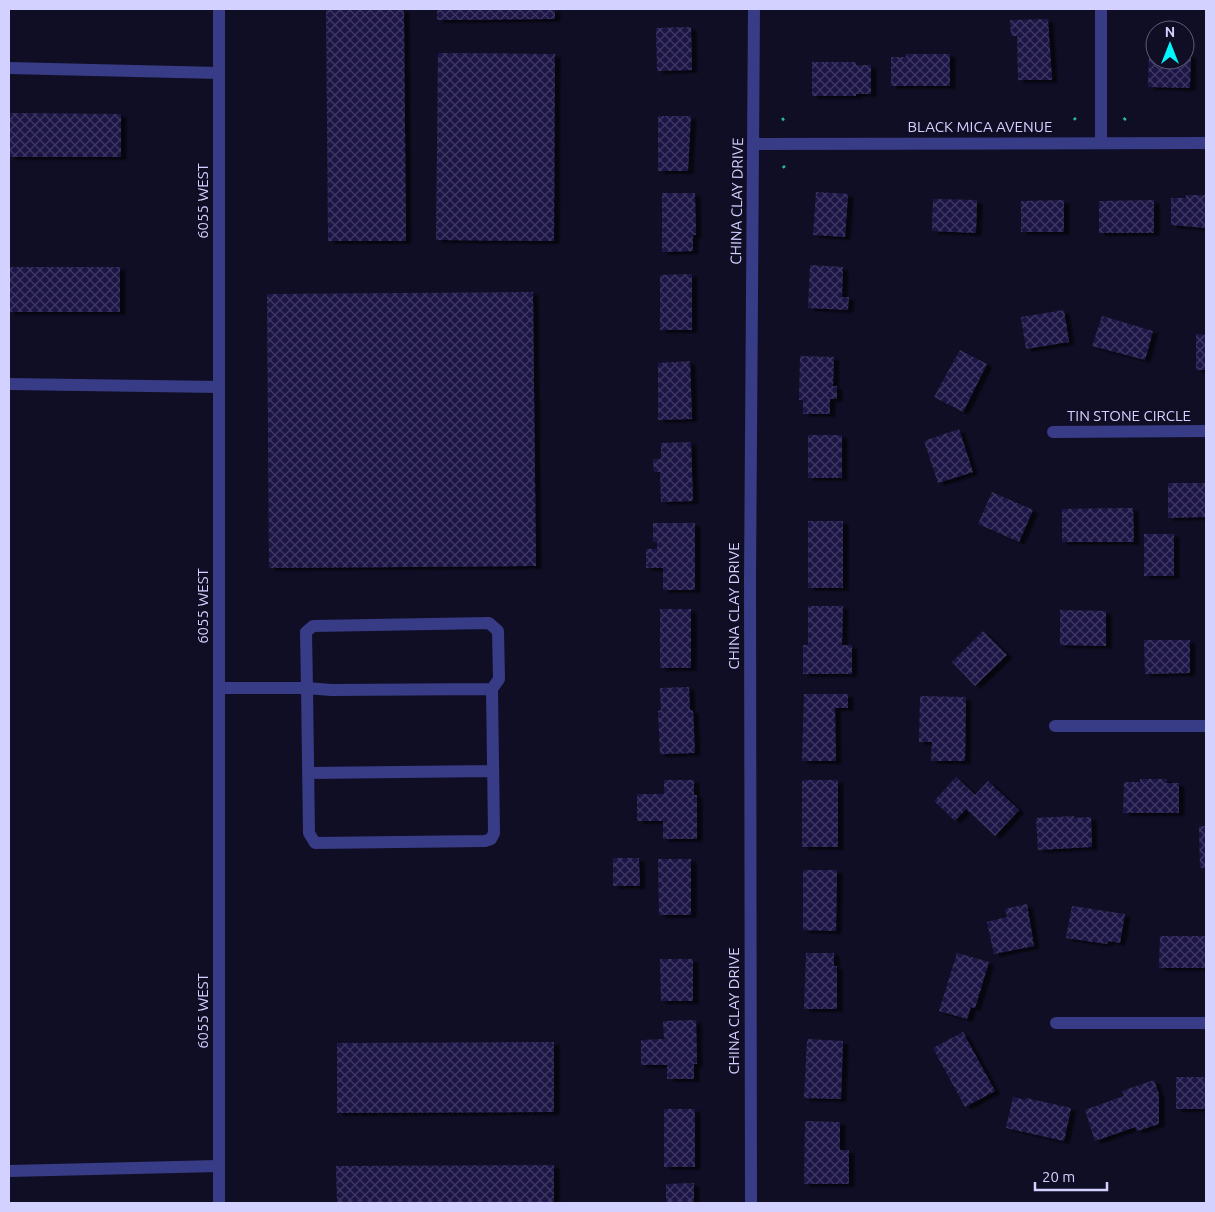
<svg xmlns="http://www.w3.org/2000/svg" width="1215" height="1212" font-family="Ubuntu,sans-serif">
	<defs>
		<pattern id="building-cross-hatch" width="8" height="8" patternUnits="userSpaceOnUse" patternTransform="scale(1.25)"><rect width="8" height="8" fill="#1f1946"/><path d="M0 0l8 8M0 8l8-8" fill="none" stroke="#3f3962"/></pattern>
		<filter id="shadow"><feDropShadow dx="5.5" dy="3" stdDeviation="1" flood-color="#0009"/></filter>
	</defs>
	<rect width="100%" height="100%" fill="#100e25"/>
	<path fill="url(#building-cross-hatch)" filter="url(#shadow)" d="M326,9H404L406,241H328Z
		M437,9H555V19L437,20Z
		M1048,19L1052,80H1018L1017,36H1011L1010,20Z
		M691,27L692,70L657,71L656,28Z
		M1185,44H1187V55H1191L1190,88L1148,87L1149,54H1155V60H1185Z
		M438,53L555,54L554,241L436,240Z
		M906,54H950V86H891V57H906Z
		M812,62H856V65H871V94H856V96H812Z
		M9,113L121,114V157H9Z
		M658,116H691L688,171H658Z
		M816,192L848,194L845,237L813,235Z
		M662,193H695L696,235H693V251L662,252Z
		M1186,195H1206V228L1171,225V198H1186Z
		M933,199L977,200L976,233L932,231Z
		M1064,200V232H1021V201Z
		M1154,200V233H1099V201Z
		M810,265L843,267L842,297H849L848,310L808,308Z
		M9,267H120V312H9Z
		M692,274V330H660V275Z
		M533,292L536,566L269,568L267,294Z
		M1064,310L1069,342L1026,349L1021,317Z
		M1102,316L1153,331L1145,360L1092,346Z
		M1196,334L1206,335V370H1196Z
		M960,350L987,364L963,412L934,397Z
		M800,356L834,357L833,386H837V399H830V414H803V400H799Z
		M690,361L692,419L658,420V363Z
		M959,429L973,472L938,483L924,441Z
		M808,435H842V478H808Z
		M691,442L693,501L661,502L660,472H654L653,459H661V443Z
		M1168,483H1206V517L1168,518Z
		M992,492L1033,510L1019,542L978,524Z
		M1133,508L1134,542H1062V509Z
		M808,521H843V588H808Z
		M653,523H695V590H663V568H646V549H657V542H653Z
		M1144,534H1174V576H1144Z
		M808,606H843L842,645H852V674H803V645H808Z
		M660,609H691V668H660Z
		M1060,610L1106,611V646L1060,645Z
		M983,631L1007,655L975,686L952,662Z
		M1144,640H1190V673L1145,674Z
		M689,687L690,710H693L695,753L660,754L658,711L661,710L660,688Z
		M804,694H848V708H835L836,761H802Z
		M920,696L966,697L965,761H931L932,742H919Z
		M956,777L975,795L988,781L1019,810L995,836L966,809L955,821L934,801Z
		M1140,779H1167L1166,783H1179V813H1123L1124,782H1140Z
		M664,780H694V795H697V839H663V821H637V794H664Z
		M802,780H838V847H802Z
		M1074,816V818L1091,817L1092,847L1038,850L1036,818Z
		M1199,826H1206V868H1200Z
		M613,858H639L640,886H613Z
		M658,859H691V915H659Z
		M803,870H837L836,931L803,930Z
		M1027,904L1034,946L994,954L987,922L1007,917L1005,909Z
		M1072,906L1125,914L1120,943L1108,941L1107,944L1066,938Z
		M1160,936H1206V968H1159Z
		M806,953H834V966H837V1009H804Z
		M957,953L989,962L975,1008L971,1007L967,1019L939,1011Z
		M660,959H693V1001H661Z
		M696,1020L697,1064H694V1079H667V1065H641V1040L664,1039L663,1021Z
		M963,1032L995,1091L965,1107L933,1048Z
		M807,1039L843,1041L841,1099L804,1098Z
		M554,1042V1112L337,1113V1043Z
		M1176,1077H1206V1109H1176Z
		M1154,1080L1159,1094V1124L1137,1131L1135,1127L1095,1141L1085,1110L1124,1096L1122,1091Z
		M1013,1097L1025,1100L1026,1098L1071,1108L1064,1141L1006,1128Z
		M664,1109H695V1167H664Z
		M805,1121L840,1122V1150H849V1184H804Z
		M554,1165V1203H337L336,1166Z
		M694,1183V1203H666V1184Z"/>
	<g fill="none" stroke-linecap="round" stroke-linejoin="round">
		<path stroke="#2bb9a6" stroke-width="3" stroke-dasharray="2.5 4" stroke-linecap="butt" d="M1074,118L1076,120
			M782,120L785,118
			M1124,120L1127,116
			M783,166L786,169"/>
		<path stroke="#383b85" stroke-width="12" d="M9,68L219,73
			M9,384L219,387
			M219,688H307L309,833L315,843L485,841L491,839L494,833L492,689L499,679L498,631L489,623L313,626L306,632L307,688L331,690L492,689
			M308,773L493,771
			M9,1171L219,1166"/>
		<path stroke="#383b85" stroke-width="12" d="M1101,9V143
			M754,144L1206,143
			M1053,432L1206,431
			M1055,726H1206
			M1056,1023H1206
			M219,1203V9
			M751,1203L750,579L754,9"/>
	</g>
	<g text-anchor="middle" stroke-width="5" stroke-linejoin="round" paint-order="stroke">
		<g font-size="15" fill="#d3d1ff" stroke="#100e25">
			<text x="980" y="132">BLACK MICA AVENUE</text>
			<text transform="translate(203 201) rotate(-90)" y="5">6055 WEST</text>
			<text transform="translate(737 201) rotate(-89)" y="5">CHINA CLAY DRIVE</text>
			<text x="1129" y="421">TIN STONE CIRCLE</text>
			<text transform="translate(203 606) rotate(-90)" y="5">6055 WEST</text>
			<text transform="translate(734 606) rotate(-90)" y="5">CHINA CLAY DRIVE</text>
			<text transform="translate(203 1011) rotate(-90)" y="5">6055 WEST</text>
			<text transform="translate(734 1011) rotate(-90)" y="5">CHINA CLAY DRIVE</text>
		</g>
	</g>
	<rect width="1215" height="1212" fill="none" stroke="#d3d1ff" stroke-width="20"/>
	<g transform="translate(1170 45)"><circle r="24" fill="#100e25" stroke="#5e5c7c"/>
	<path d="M0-4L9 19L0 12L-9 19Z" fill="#00f7fc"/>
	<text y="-8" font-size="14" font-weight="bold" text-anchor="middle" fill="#d3d1ff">N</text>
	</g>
	<path d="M1035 1182v8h72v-8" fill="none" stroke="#d3d1ff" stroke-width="2.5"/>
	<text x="1042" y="1182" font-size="15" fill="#d3d1ff" stroke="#100e25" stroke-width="4" paint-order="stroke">20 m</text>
</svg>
